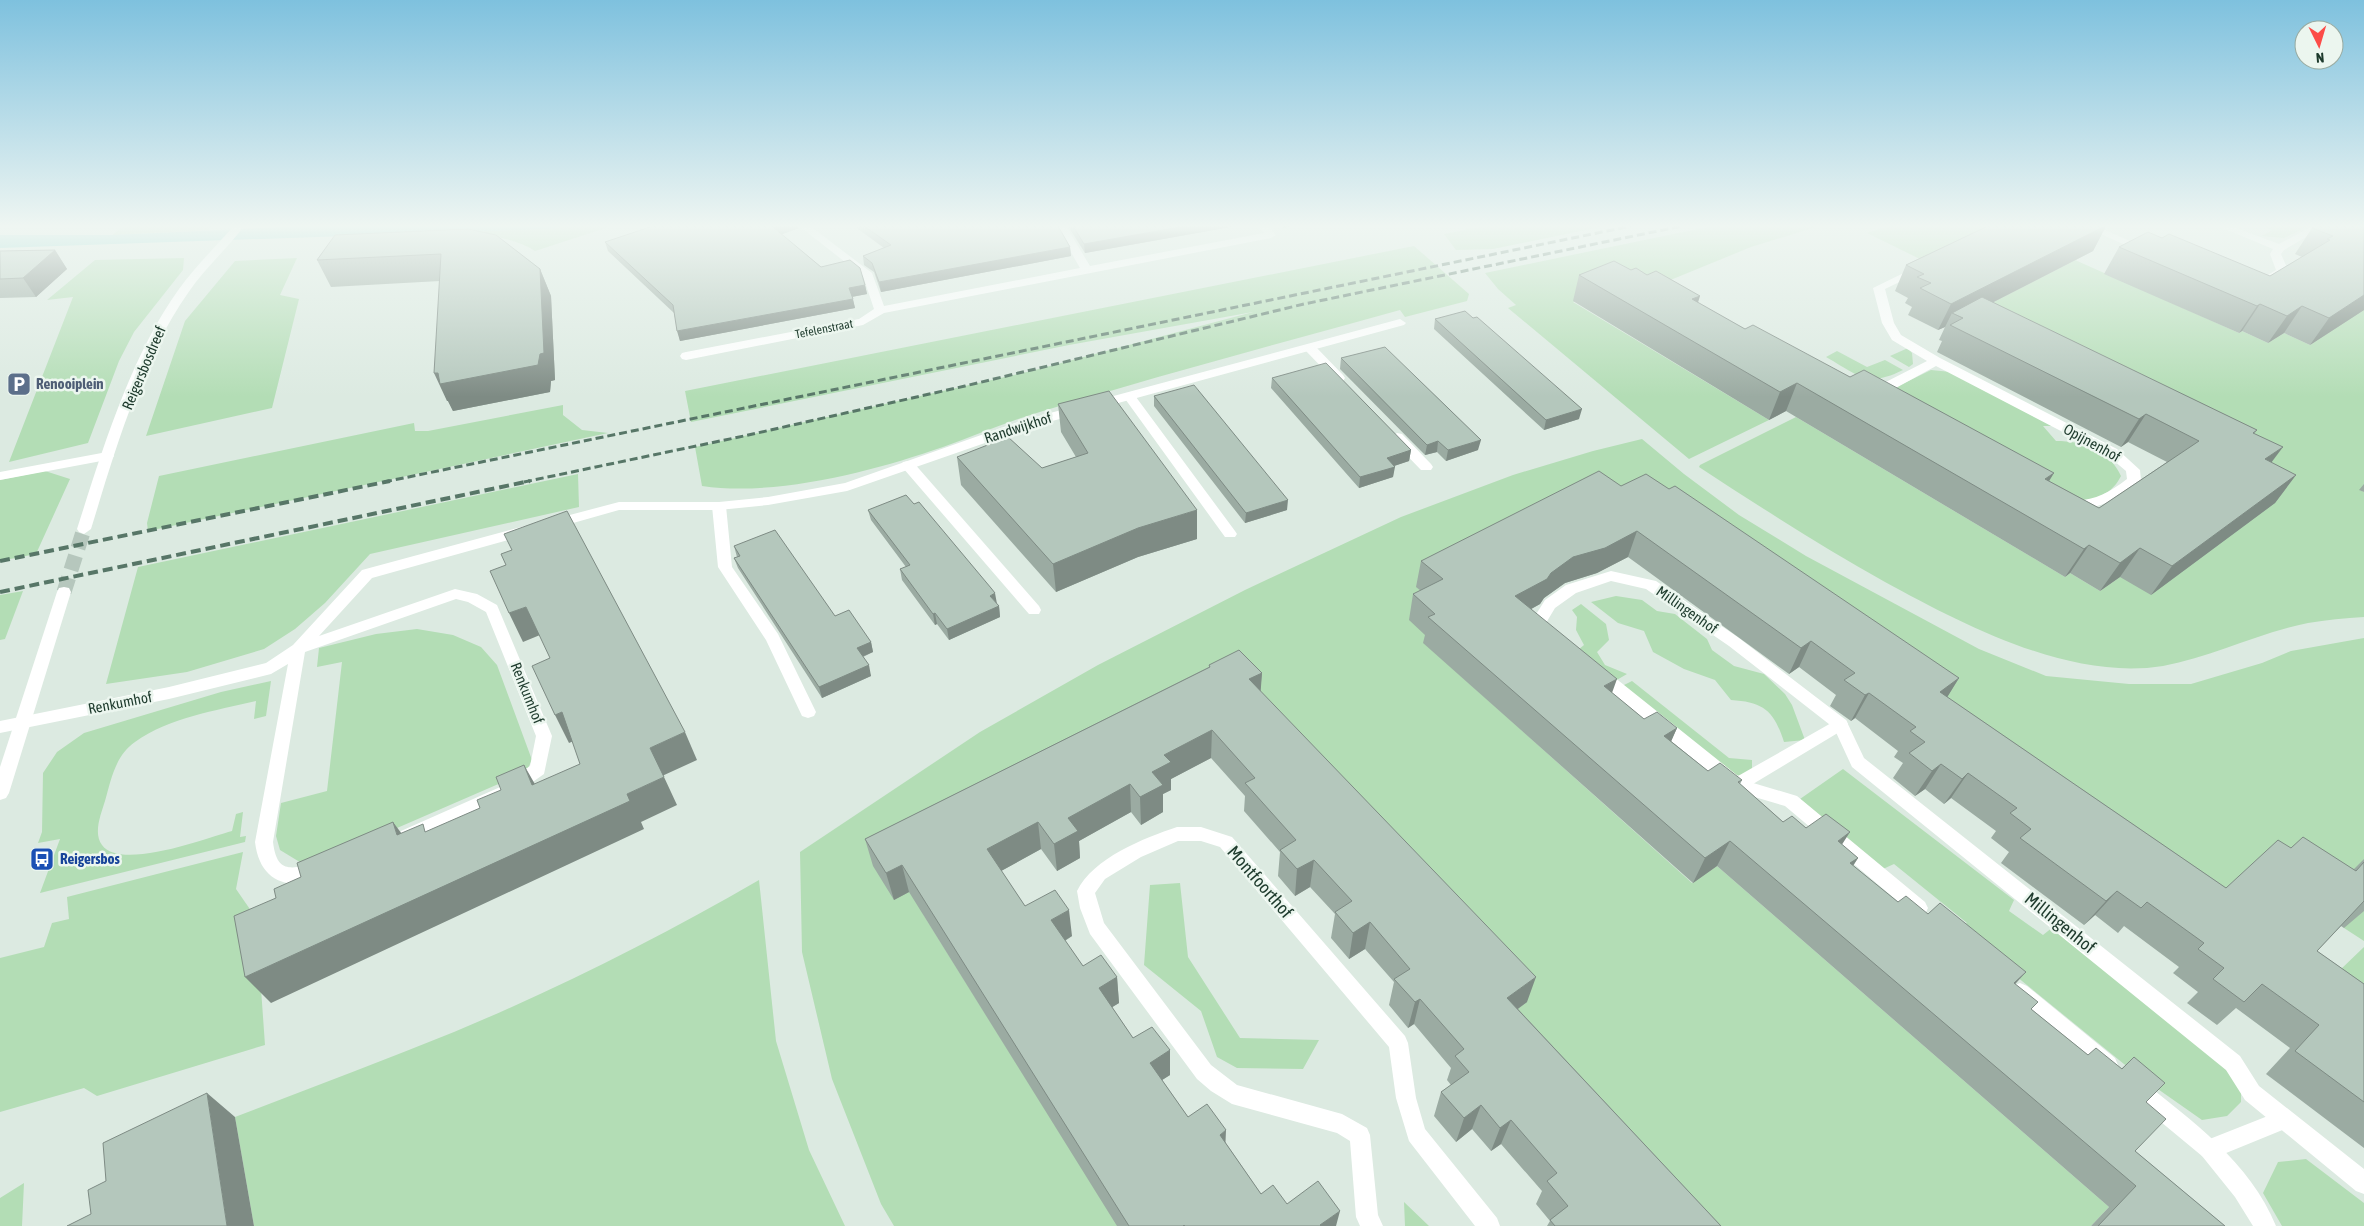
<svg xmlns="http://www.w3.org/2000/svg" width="2364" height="1226" font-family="'Asap Condensed',sans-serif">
	<rect width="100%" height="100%" fill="#dceae1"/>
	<path fill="#b3ddb5" d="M124,226H212L208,230L112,235Z
		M568,226H612L535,251C514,237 485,235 461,232L547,229Z
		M1485,226H1605L1493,249L1456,250L1444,234Z
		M1712,226H1819L1751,247L1668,281L1573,302L1769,420L1689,459L1508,308L1516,305L1498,289L1485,273Z
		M1888,226H2002L1924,261L1867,233Z
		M2261,226H2309L2284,238L2262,236L2272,230Z
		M1414,246L1469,294L1467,301L1405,317L1400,310C1281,343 1161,375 1043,411C1009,421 977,435 943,447C874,471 776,497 702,486L695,447L1031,371L1253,312L1069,345L691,422L685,391Z
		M184,258L183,270L134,332L119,361L88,443L9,462L73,297L47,300L95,260Z
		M297,258L280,295L299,299L272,408L146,436L185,321L235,261Z
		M2075,260L2239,333L2242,331L2268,343L2284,333L2310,345L2364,309V486L2360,490L2364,492V617C2345,618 2326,620 2308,623C2258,633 2212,657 2163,666C2070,681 1964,625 1885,582C1821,546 1760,507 1699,467L1700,465L1796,417L2065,577L2070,573L2100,591L2120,577L2274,503L1959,320Z
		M1908,348L1912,353L1913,364L1909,367L1890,356Z
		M1837,351L1867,367L1885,360L1903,370C1867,388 1858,375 1826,357Z
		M1931,370L1951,372L2052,426H2043L2056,441C2083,441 2109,450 2121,476C2113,492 2101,497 2085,501L1886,392Z
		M563,405V415L582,430L608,433L148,531L147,523L159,476L414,423L415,431H428Z
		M1642,439L1684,474L1739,515L1806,556L1979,649L2046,676L2129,684H2191L2262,663L2291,651L2364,638V941L2344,928L2334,889L2314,948L1666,512L1417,587L1438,605L1430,639L1424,643L1692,883L1717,866L2109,1207L2091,1226H1684L1498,1023L1526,1002L1267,728L919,886L923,914L1118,1226H894L881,1204L832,1079L802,952L800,852L980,732L1098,665L1245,590L1401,517L1513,475L1593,451Z
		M45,471L70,479L36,554L0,561V480Z
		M578,474L579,507L370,554L325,603L295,629L264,649L187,672L106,684L138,567Z
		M23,591L5,639L0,640V595Z
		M1616,596L1642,600L1657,611L1675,614L1707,639L1712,650L1734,666L1764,674L1785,694L1792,705L1805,740L1784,742C1774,711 1764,702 1731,700L1715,680L1684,669L1653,652L1644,631L1618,623L1591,602Z
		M1581,604L1606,624L1609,640L1597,652L1605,665L1627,674L1615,681L1578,650L1584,645L1576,630L1577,617L1572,610Z
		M417,629L453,635L481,647L497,665L532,760L526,772L374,838L303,864L280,850L276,836L281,803L327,791L342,662L317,667L319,648L376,634Z
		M271,681L266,716L254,719L256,701C215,711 170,717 135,742C115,756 111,780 105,801C101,814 93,833 102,845C120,871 207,838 232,831L236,814L243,812L240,837L246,836L245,842L40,893L60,839L38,843L42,832L43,773L57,752L84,733L221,692Z
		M1632,681L1729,758L1752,760V772L1742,776L1729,774L1622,686Z
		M1843,769L2014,900L2009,911L2043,935L2053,927L2197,1040L2241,1085V1102L2227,1116L2202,1120L2135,1073L1958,929L1967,923L1894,864L1883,869L1800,799Z
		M243,852L236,889L256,918L265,1045L97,1096L84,1088L0,1112V958L44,947L52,923L69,919L67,897Z
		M759,880L776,1041L809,1150L845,1226H254L235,1117C308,1089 382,1061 454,1032C559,988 661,937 759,880Z
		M1180,883L1188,957L1240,1038L1319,1040L1303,1069L1237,1068L1217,1057L1201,1011L1144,965L1150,885Z
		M2364,947V1029L2315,994Z
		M2306,1159L2364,1203V1226H2282L2263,1193L2278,1162Z
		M24,1183L22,1226H0V1198Z
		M1404,1202L1429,1226H1405Z"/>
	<path fill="#7fd4ce" d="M301,226H568L547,229L0,248V235H112Z"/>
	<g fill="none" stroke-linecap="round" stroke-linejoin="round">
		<path stroke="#b6c7bd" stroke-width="15" stroke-dasharray="15 8" stroke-linecap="butt" d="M64,592L84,529"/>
		<path fill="#fff" fill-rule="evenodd" d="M1840,718L1846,720L1848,724L1846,728L1743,790L1737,792L1731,790L1729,785L1731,780Z
			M2283,1110L2290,1113L2293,1120L2290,1127L2209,1160L2202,1156L2198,1149L2202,1142Z"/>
		<path fill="#fff" fill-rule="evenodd" d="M1310,344L1314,345L1343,375L1345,378L1343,381H1335L1306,351L1304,348L1306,345Z
			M1129,392L1133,393L1235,531L1237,534L1235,537H1225L1123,396Z
			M1397,433L1402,434L1431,464L1433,467L1431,470H1421L1392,440L1391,437Z
			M908,461L913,462L1039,606L1041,610L1039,614H1029L903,468L901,465L903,462Z
			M719,502L726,506L732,567L778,634L816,712L814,716L808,718L802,716L766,640L718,567L712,506Z"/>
		<path fill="#fff" fill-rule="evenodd" d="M799,226H810L872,273L884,306L1080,268L1056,226H1066L1090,266L1264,233L1258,226H1268L1276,235L1271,238L884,313L863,325L686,360L682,359L680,356L682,353L686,352L859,319L874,309L863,276Z
			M2083,226H2096L2150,250L2145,253L2141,252Z
			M2218,226H2231L2279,244L2313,226H2325L2284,250L2281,254L2288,270L2282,277L2266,283L2260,280L2276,270L2270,254L2273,249Z
			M1918,266L1922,267V271L1885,289L1894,323L1901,335L1940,358L2117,449L2140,470L2141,480L2139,483C2112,504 2087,515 2053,506L1883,412L1871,395L1874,388L1927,361L1892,340L1882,323L1873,288ZM1936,366L2107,455L2126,471L2127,479C2106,495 2089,504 2062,499L1891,406L1883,395Z
			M1400,319L1406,323L1404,325L1034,426L847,491L768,505L719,510H619L552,529L545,524L547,521L619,502H719L768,497L845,483L1024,420Z
			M107,452L112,453L114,456L112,459L0,480V472Z
			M525,526L532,531L530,534L372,578L319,636L455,589L477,594L497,605L552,736L544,774L510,798L413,841L407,843L401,841L398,836L401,831L498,788L530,766L536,736L486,612L468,602L456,599L305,652L273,842C278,884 301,859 325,868L328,873L325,878C289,891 260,883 255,842L288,664L271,674L169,699L0,733V721L169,687L266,663L293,645L362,570Z
			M1611,571L1656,581L1739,638L1846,720L1864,758L2240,1056L2259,1086L2364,1169V1194L2356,1191L2245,1100L2226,1070L1852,767L1834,728L1729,646L1646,589L1611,581L1576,593L1555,608L1546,623L1555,632L1552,636H1542L1530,624L1545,600L1566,585Z
			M1598,667L1604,669L1743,780L1797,796L1925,902L1928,908L1925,914L1919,916L1913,914L1785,806L1731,790L1592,677L1590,673L1592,669Z
			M1177,827H1201L1232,837L1405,1036L1408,1043L1416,1098L1425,1129L1497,1218L1500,1226H1475L1409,1141L1396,1098L1389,1047L1220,847L1201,841H1178L1141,857L1105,879L1095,893L1104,923L1211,1065L1237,1085L1342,1114L1367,1128L1370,1135L1378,1215L1383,1226H1360L1356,1217L1350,1141L1337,1133L1232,1104L1211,1091L1197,1079L1090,934L1080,908L1077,891C1093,858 1144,838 1177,827Z
			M2020,983L2027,986L2115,1058L2118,1065L2115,1072L2108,1075L2101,1072L2013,998L2010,992L2013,986Z
			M2133,1076L2140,1079C2192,1121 2250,1162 2276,1226H2253L2235,1197L2202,1156L2126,1093L2123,1086L2126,1079Z"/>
		<path fill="#fff" fill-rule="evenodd" d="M234,226H244C227,249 204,269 188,293C141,360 115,451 91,529L84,534L79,532L77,529C102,451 131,355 179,289C195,267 216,246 234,226Z
			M64,587L69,588L71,592L9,793L6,798L0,800V767L57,592L59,588Z"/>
		<path stroke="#577667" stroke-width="3" stroke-dasharray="8 4" stroke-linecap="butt" d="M384,482L1631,226
			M524,482L744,436L965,386L1304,304L1682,226"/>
		<path stroke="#577667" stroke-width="4" stroke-dasharray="10 5" stroke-linecap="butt" d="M0,561L390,481
			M0,592L530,481"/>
	</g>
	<path fill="#9baba2" d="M854,226H1058L1070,247L1071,256L881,292L874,272L864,265L863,256L884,248Z
		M1068,226H1236L1085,253Z
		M1988,226H2106L2093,251L1992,303L2257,430L2254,434L2272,463L2296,475L2275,503L2151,595L2120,577L2100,591L2070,573L2065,577L1786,411L1769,420L1573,301L1579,275L1631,270L1698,303L1745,329L1850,377L2049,481L2099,508L2167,462L2128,442L2121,447L1937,352L1942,341L1939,340L1945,327L1938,330L1908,315L1912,307L1905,303L1908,298L1895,291L1906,265Z
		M2364,226V310L2310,345L2284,333L2268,343L2242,331L2239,333L2104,274L2119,247L2162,238L2270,276L2302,257L2295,254L2312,228Z
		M799,228L781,234L821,267L865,285L867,294L852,297L855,308L680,341L674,313L608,251L605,242Z
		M335,235L540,269L551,296L555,380L551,381L550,392L453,411L448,401H447L440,281L331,287L317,260Z
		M55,250L67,269L36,297L0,298V251Z
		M1435,319L1579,419L1544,430L1434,329Z
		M1341,358L1478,450L1446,461L1437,452L1425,455L1340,369Z
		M1272,378L1411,450L1409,461L1394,466L1393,477L1359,488L1271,388Z
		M1154,396L1287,510L1245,523L1154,406Z
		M1058,404L1197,539L1138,557L1056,592L961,485L957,457L1042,468L1076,457L1061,432Z
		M2364,484V492L2359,490Z
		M1621,486L1669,489L1959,678L1947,697L2226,888L2291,848L2354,869L2364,859V911L2344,928L2341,926L2317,951L2364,984V1148L2266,1074L2290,1048L2236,1008L2217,1025L2187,1003L2198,992L2173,973L2179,967L2124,926L2118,933L2095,915L2084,925L2001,863L2009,852L1991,838L1996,831L1951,798L1944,804L1925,789L1915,796L1893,778L1903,763L1894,757L1898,751L1855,718L1851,721L1830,706L1836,695L1799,667L1789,674L1628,557L1597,573L1565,583L1544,598L1540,604L1531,609L1612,693L1644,719L1677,728L1671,741L1708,771L1742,780L1740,784L1783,822L1806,828L1842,845L1858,858L1853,866L1898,902L1928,914L2026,972L2015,984L2031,1009L2088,1055L2121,1069L2134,1057L2146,1102L2135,1151L2225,1226H2091L2109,1207L1717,866L1693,883L1423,643L1425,635L1409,620L1413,594L1421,591L1416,587L1421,561Z
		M868,510L999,606L1000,617L949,640L937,624L935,625L902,580L900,569L906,567L871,520Z
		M734,546L871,642L873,652L863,657L871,676L822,698L738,568L734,558L737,557Z
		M1209,665L1262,673L1260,691L1527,1002L1518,1009L1721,1226H1547L1550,1221L1536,1204L1542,1191L1501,1144L1491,1151L1472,1129L1456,1142L1434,1116L1441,1092L1451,1085L1447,1080L1451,1068L1414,1024L1408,1028L1389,1005L1394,982L1365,949L1349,959L1331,938L1335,914L1310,887L1295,896L1278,876L1280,852L1244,811L1245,796L1211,758L1171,779V790L1163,794V812L1141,825L1131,812L1079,841L1080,858L1057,871L1041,849L1001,871L1025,906L1072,936L1065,941L1083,966L1117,977L1119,1003L1112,1007L1133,1038L1170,1050V1075L1162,1080L1188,1117L1225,1142L1261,1194L1287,1204L1336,1226H1117L909,892L894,900L873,866L865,839L1209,667Z"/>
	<path fill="#7e8b84" d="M778,226H798L799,228L775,237L773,227Z
		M1186,226H1236L1085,253L1084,244Z
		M1283,226H1297L1283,228Z
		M2105,226H2106L2093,251L1962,318L1952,313L1945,327L1938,330L1951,304Z
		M1070,247L1071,256L881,292L879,282Z
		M55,250L67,269L36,297L23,278Z
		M540,269L551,296L555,380L551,381L550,392L453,411L448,401H447L434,373H438Z
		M865,285L867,294L851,297L849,288Z
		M2364,295V310L2310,345L2329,318Z
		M1700,296L1692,322V299Z
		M853,299L855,308L680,341L677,331Z
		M2260,304L2242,331L2239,333L2257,306Z
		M2302,306L2284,333L2268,343L2287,316Z
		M1797,383L1786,411L1769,420L1780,392Z
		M1582,409L1579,419L1544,430L1546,420Z
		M2146,414L2128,442L2121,447L2139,419Z
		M1481,440L1478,450L1446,461L1448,450Z
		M1438,441L1437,452L1425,455L1427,445Z
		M2283,447L2262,475L2265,459Z
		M1411,450L1409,461L1385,469L1387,458Z
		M1395,467L1393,477L1359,488L1360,477Z
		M2054,473L2037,501L2045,479Z
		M2296,475L2275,503L2151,595L2172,566Z
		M1288,500L1287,510L1245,523L1246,513Z
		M1197,510V539L1138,557L1056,592L1053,564L1138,528Z
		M1637,531L1628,557L1597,573L1565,583L1544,598L1540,604L1508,622L1515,596L1573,557Z
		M2089,545L2070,573L2065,577L2084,549Z
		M2140,548L2120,577L2100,591L2120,563Z
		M995,593L997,604L990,596Z
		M999,606L1000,617L949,640L947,629Z
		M526,607L540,635L523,642L509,613Z
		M935,613L937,624L935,625L933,614Z
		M1811,641L1799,667L1789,674L1801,648Z
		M871,642L873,652L859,658L857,648Z
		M869,665L871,676L822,698L819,687Z
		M1262,673L1260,700L1249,679Z
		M1959,678L1943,704L1940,692Z
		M1617,679L1608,704L1604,686Z
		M1869,693L1855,718L1851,721L1865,695Z
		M562,712L576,740L569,743L555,715Z
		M1677,728L1666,753L1664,736Z
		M1212,730L1211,758L1171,779V790L1163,794V812L1141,825L1140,797L1152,772L1164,755Z
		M685,732L697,760L662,776L650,748Z
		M1941,764L1925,789L1915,796L1932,771Z
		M524,765L540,793L532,785Z
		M1968,773L1951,798L1944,804L1962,779Z
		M664,777L677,805L641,822L644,829L271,1003L245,977L627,794Z
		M1130,784L1131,812L1079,841L1080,858L1057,871L1054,844L1068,818Z
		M393,822L413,849L397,835Z
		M1038,822L1041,849L992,876L987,849Z
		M1850,832L1834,857L1838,841Z
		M1730,841L1717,866L1693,883L1705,858Z
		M1858,858L1842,882L1850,863Z
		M1314,860L1310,887L1295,896L1297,869Z
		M902,865L909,892L894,900L886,873Z
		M2117,891L2095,915L2084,925L2106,901Z
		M1069,910L1072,936L1054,947L1051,920Z
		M1370,922L1365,949L1349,959L1353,933Z
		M2026,972L2005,995L2014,983Z
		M1117,977L1119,1003L1101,1014L1099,988Z
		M1536,977L1527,1002L1498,1023L1507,998Z
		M1420,999L1414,1024L1408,1028L1415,1002Z
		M1170,1050V1075L1151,1087L1150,1063Z
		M207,1093L235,1117L254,1226H227Z
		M1481,1105L1472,1129L1456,1142L1464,1118Z
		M1511,1120L1501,1144L1491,1151L1500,1128Z
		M1226,1130L1225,1154L1220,1135Z
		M1340,1211L1336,1226H1320V1225Z"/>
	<path fill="#b4c7bc" stroke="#7e8b84" d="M653,226H778L773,227L821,267L850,260L860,268L865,285L849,288L853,299L677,331L673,305L605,242Z
		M864,226H1058L1070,247L879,282L872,263L863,256L891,245Z
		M1073,226H1186L1084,244Z
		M1988,226H2105L1951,304L1920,288L1931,283L1917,277L1924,274L1906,265Z
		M2316,226H2364V295L2329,318L2302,306L2287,316L2260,304L2257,306L2119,247L2148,232L2162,238L2169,234L2270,276L2330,240L2327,239L2333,236L2312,228Z
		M468,229L496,235L540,269L544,353L540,354L538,365L440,384L438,373H434L441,254L317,260L335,235Z
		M55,250L23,278L0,279V251Z
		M1614,261L1631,270L1636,268L1647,275L1656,271L1700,296L1692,299L1745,329L1753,325L1850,377L1864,370L2054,473L2045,479L2099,508L2199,441L2146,414L2139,419L1950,325L1963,318L1952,313L1982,297L2257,430L2253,433L2283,447L2265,459L2296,475L2172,566L2140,548L2120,563L2089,545L2084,549L1797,383L1780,392L1579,275Z
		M1465,311L1473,318L1477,317L1582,409L1546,420L1435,319Z
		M1385,347L1481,440L1448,450L1438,441L1427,445L1341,358Z
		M1326,363L1411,450L1387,458L1395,467L1360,477L1272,378Z
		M1194,385L1288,500L1246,513L1154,396Z
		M1109,391L1197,510L1138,528L1053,564L957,457L1008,437L1042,468L1088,453L1058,404Z
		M1599,471L1621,486L1646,474L1669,489L1675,486L1959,678L1940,692L2226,888L2278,840L2291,848L2303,837L2356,871L2364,862V901L2317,951L2364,984V1102L2295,1051L2319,1025L2262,984L2244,1002L2213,979L2224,968L2198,949L2204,943L2147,902L2141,908L2117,891L2106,901L2020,838L2031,829L2010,813L2017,808L1968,773L1962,779L1941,764L1932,771L1909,753L1925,742L1910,731L1916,727L1869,693L1865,695L1844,680L1855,673L1811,641L1801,648L1637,531L1605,548L1573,557L1551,573L1547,579L1515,596L1617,679L1604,686L1644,719L1657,712L1677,728L1664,736L1708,771L1720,763L1742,780L1738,782L1783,822L1792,816L1806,828L1826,814L1850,832L1838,841L1858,858L1850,863L1898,902L1906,896L1928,914L1940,903L2026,972L2014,983L2038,1002L2031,1009L2088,1055L2096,1048L2122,1069L2134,1057L2165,1083L2146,1102L2166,1119L2135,1151L2225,1226H2098L2136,1186L1730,841L1705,858L1428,617L1435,614L1413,594L1443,579L1421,561Z
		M906,495L914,504L919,502L991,588L995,593L990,596L999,606L947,629L935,613L933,614L900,569L910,565L868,510Z
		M567,511L685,732L650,748L664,777L627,794L630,801L245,977L234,916L276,898L274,889L301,877L297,863L393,822L397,835L423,824L425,832L480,808L477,800L501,790L496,777L524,765L532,785L580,764L562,712L555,715L532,666L550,658L526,607L509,613L490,571L506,565L501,554L512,550L504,534Z
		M775,530L835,616L849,610L871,642L857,648L869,665L819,687L734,558L740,556L734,546Z
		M1239,650L1262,673L1249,679L1536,977L1507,998L1721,1226H1555L1550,1220L1568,1206L1547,1181L1557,1173L1511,1120L1500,1128L1481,1105L1464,1118L1441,1092L1469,1072L1455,1056L1464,1049L1420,999L1415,1002L1394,979L1410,969L1370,922L1353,933L1335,912L1352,901L1314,860L1297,869L1280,850L1296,840L1245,783L1255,778L1212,730L1164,755L1171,762L1152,772L1163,785L1140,797L1130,784L1068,818L1078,831L1054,844L1038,822L987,849L1025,906L1055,890L1069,910L1051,920L1083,966L1101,955L1117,977L1099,988L1133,1038L1152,1027L1170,1050L1150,1063L1188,1117L1207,1104L1226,1130L1220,1135L1261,1194L1273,1185L1287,1204L1318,1181L1340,1211L1320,1225L1321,1226H1185L1184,1225L1183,1226H1129L902,865L886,873L865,839L1210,667L1209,665Z
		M207,1093L227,1226H67L91,1214L88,1190L106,1181L103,1143Z"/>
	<linearGradient id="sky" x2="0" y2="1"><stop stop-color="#7ec1de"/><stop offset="0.57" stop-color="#eff6f2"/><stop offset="1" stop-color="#eff6f2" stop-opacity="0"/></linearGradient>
	<rect width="2364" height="397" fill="url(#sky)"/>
	<defs>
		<g id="parking-square" transform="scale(1.25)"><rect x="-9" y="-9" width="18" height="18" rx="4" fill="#5c6f8a" stroke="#ecf6ef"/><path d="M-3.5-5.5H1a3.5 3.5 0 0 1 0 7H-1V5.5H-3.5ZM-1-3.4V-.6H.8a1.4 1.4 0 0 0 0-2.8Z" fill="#fff"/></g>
		<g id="bus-square" transform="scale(1.25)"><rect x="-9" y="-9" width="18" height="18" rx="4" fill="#1a4fb4" stroke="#ecf6ef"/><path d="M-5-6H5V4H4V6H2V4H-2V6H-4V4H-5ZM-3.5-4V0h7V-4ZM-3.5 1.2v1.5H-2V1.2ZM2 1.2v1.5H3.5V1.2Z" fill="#fff"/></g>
	</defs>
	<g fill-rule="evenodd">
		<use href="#parking-square" x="19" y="384"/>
		<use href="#bus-square" x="42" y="859"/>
	</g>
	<g text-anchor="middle" stroke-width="5" stroke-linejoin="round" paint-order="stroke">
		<g font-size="12" fill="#1d3a2c" stroke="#ecf6ef">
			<text transform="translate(824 329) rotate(-11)" y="4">Tefelenstraat</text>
		</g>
		<g font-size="15" fill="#1d3a2c" stroke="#ecf6ef">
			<text transform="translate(144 368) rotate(-67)" y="5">Reigersbosdreef</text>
			<text transform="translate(1018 428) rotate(-18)" y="5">Randwijkhof</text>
			<text transform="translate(2092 443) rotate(29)" y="5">Opijnenhof</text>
			<text transform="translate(1687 610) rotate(35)" y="5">Millingenhof</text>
			<text transform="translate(527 693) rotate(68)" y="5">Renkumhof</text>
			<text transform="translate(120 703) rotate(-11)" y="5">Renkumhof</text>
		</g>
		<g font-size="15" font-weight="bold" fill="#4e5e75" stroke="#ecf6ef" text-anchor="start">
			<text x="36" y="389">Renooiplein</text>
		</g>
		<g font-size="15" font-weight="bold" fill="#164399" stroke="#ecf6ef" text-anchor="start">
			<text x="60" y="864">Reigersbos</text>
		</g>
		<g font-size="18" fill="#1d3a2c" stroke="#ecf6ef">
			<text transform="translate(1260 882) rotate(49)" y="6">Montfoorthof</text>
			<text transform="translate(2060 923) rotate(39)" y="6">Millingenhof</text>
		</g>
	</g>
	<g transform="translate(2319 45) rotate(175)"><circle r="24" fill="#ecf6ef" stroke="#99aba1"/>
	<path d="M0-4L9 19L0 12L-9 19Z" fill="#fc4c48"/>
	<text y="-8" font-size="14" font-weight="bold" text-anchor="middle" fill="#1d3a2c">N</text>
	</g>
</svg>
